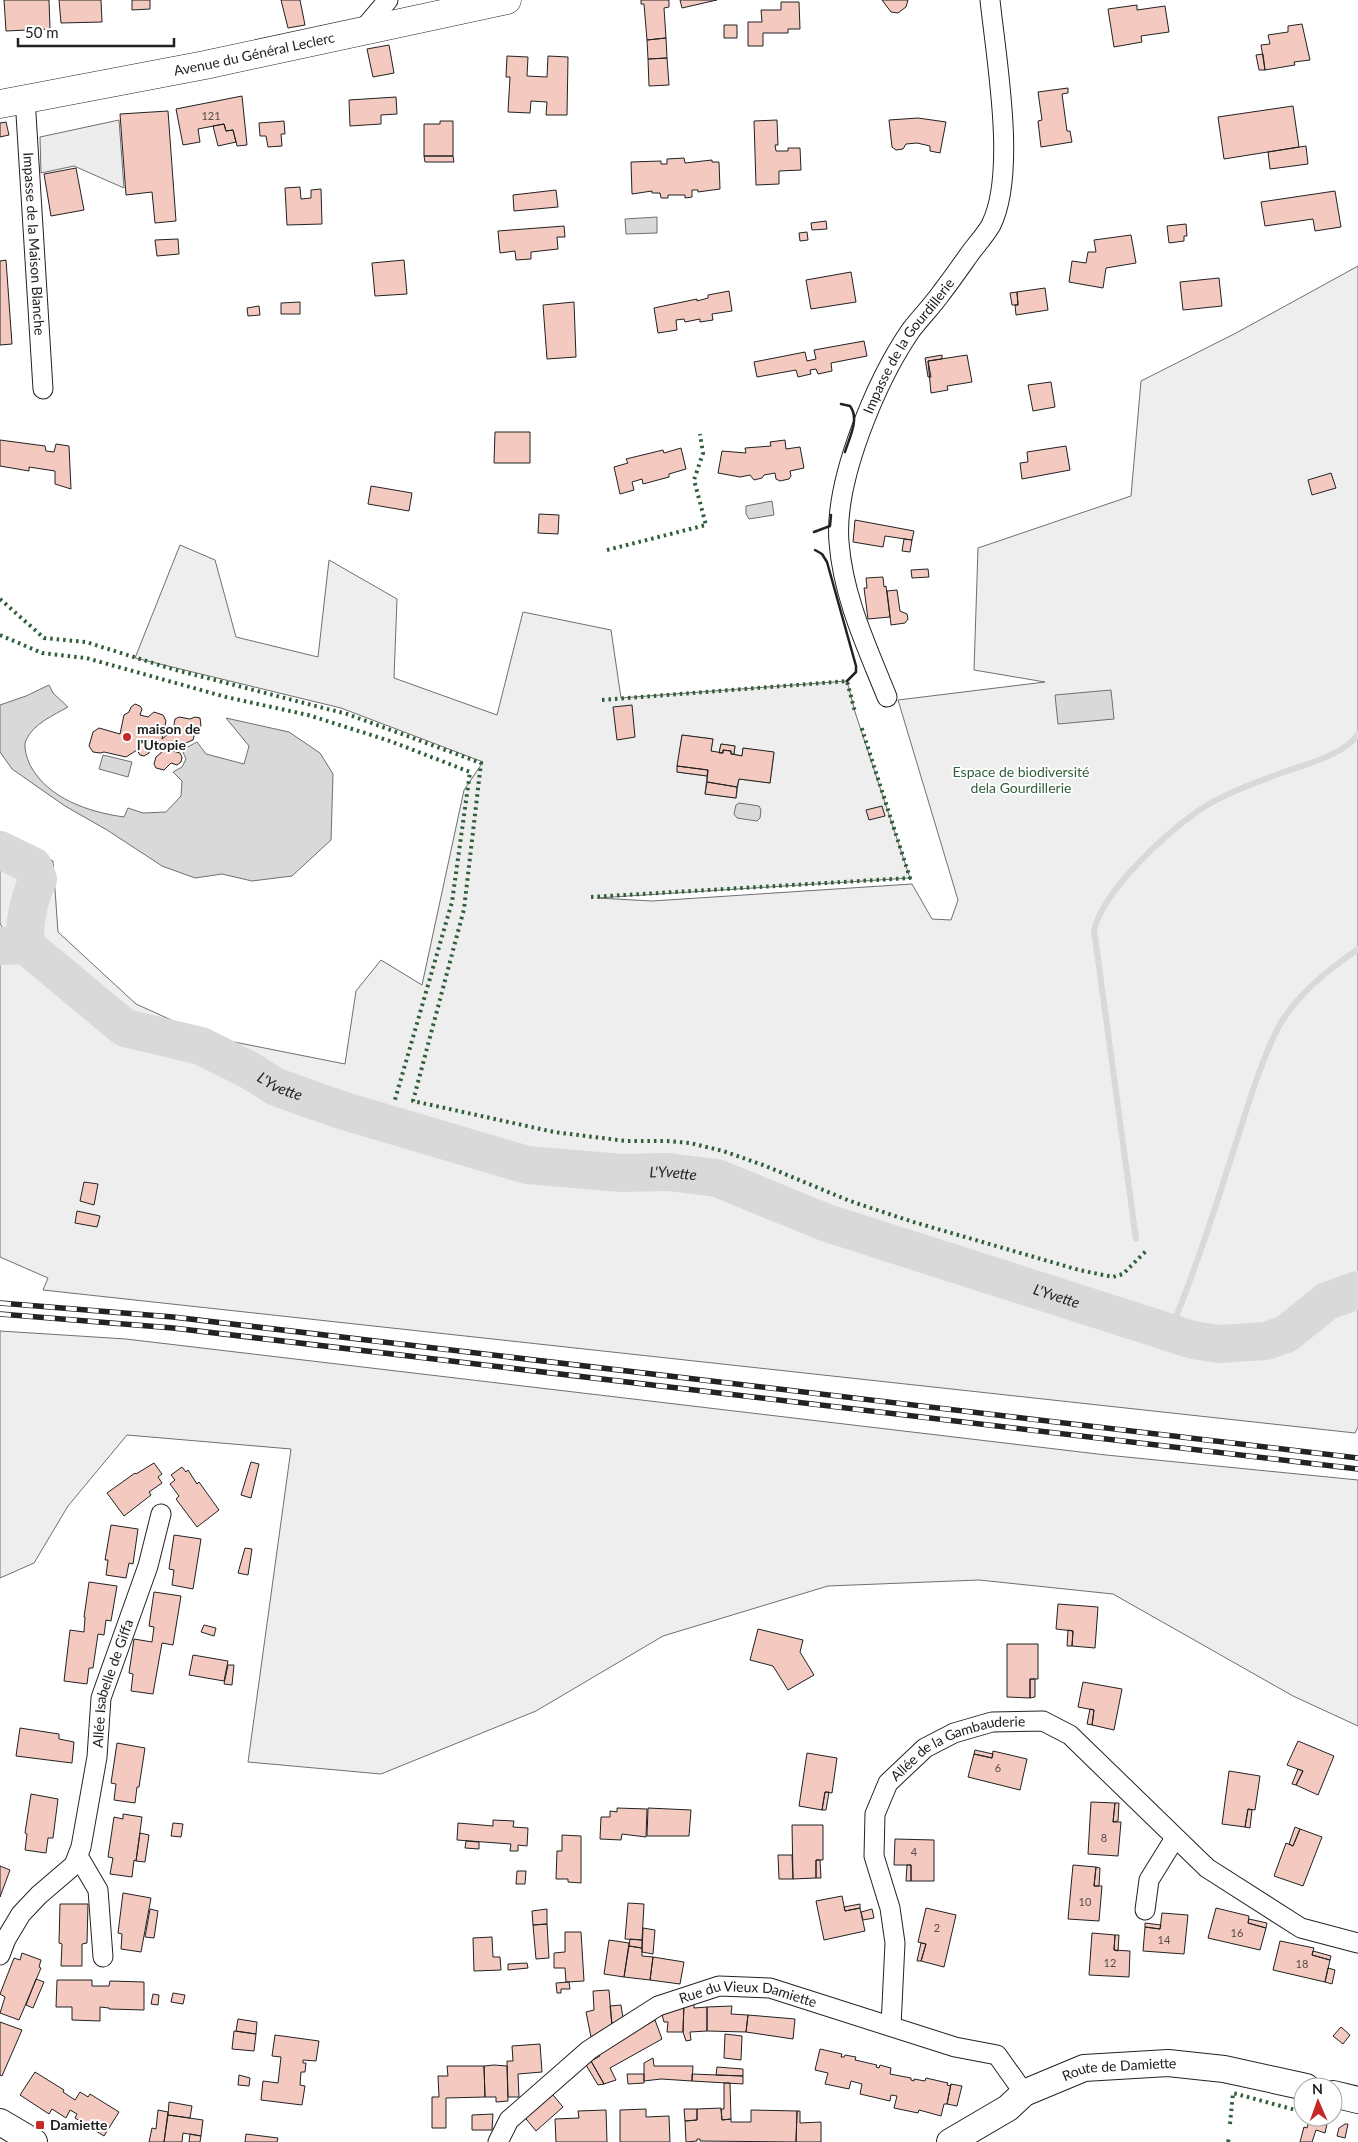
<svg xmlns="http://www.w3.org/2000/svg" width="1358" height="2142" font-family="Lato,sans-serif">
	<rect width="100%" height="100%" fill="#fff"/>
	<path fill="#eee" stroke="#6f6f6f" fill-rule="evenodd" d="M1358,266V1427L1355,1433L43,1290L48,1278L0,1257V960L13,949L0,923V833L53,861L58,932L136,1004L209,1037L345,1064L356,991L381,960L422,985L464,790L483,762L341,708L135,658L180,545L215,560L236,637L318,657L329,560L397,599L394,678L497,715L523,612L611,630L621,698L847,681L855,712L910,878L597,898L652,901L912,884L932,919L951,920L958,900L898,700L1045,682L974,670L978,548L1131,496L1141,381L1236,333ZM682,735L713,739L711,751L719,753L721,744L735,746L734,754L742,756L743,748L774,753L770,783L739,779L736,798L705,794L707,776L677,772Z
		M0,1331L126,1339L1106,1455L1358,1480V1726L1293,1696L1113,1594L979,1580L828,1586L663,1636L536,1711L381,1774L248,1762L291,1449L127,1435L68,1506L34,1563L0,1578Z"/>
	<path fill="#ededed" stroke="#6f6f6f" d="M119,120L124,188L74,166L41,173L40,137Z"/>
	<path fill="#d9d9d9" stroke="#6f6f6f" d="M657,217V233L626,234L625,219Z
		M772,501L774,515L749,519L746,514V506Z
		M49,685L53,693L68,707C54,715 33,724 26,740C23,747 27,758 30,765C48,799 89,812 124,817L128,808L143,813L166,812L181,796L182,781L173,772L182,767L186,759L182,750L197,742L206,754L244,764L249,746L226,718L289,732L320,753L333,774L331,840L292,876L252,881L222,874L195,878L162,866L107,830L65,806L12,769L0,752V705L26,696Z
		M1111,690L1114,719L1058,724L1055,695Z
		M103,755L132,762L128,777L99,769Z
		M739,803L759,806L761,810L760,818L757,821L737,818L734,814L736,805Z"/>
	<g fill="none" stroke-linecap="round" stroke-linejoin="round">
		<path stroke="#d9d9d9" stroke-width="6" d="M1136,1239L1094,930C1104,890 1165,834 1198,811C1223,794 1253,784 1281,773C1303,765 1345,755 1358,734
			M1170,1332C1195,1271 1215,1209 1235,1146C1247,1109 1260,1063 1278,1028C1296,995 1328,970 1358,949"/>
		<g stroke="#d9d9d9" stroke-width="38">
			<path d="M0,850L33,866L38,879C28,901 24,921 25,945"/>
			<path id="s1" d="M0,946L25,945L125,1028L201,1046L249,1070L276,1087L341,1110L527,1165L622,1173L668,1172L717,1178L827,1223L1193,1340L1219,1344L1266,1341L1286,1334L1327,1301L1358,1290"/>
		</g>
	</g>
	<path fill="#f3c9c0" stroke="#222" d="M4,0H49L50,29L6,31Z
		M59,0H101L102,22L61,23Z
		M132,0H150V9L132,10Z
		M281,0H300L305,25L288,28Z
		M641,0H669V7L664,8L666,38L647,40L644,4H641Z
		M680,0H717L682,8Z
		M882,0H908L906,7L898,13L891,12Z
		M781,2H799L800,29H788V33H763V46H748V22H762L761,10H781Z
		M1137,5V10L1165,6L1169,32L1141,36L1142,42L1114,47L1108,9Z
		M1302,24L1310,60L1294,62L1295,65L1265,70L1261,45L1270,44L1268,35L1288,32V26Z
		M724,25H737V38H724Z
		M666,38L667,58L648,59L647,40Z
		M389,45L394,73L373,77L367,49Z
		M1263,54L1265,70H1259L1256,55Z
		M507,56L528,57L527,76L547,77L548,56L568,57L567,115H546L547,102L531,101L530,113L508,112L510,77H506Z
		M667,58L669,85L649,86L648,59Z
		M1068,88V93L1062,94L1067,131H1070L1072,142L1041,147L1038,121L1042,120L1038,92Z
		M242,96L247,145L237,146L233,130L226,131L224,124L198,129L200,142L183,145L176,109Z
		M396,97L397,114L381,115V124L350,126L349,100Z
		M1293,106L1299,147L1224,159L1218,117Z
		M168,111L176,221L155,223L152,192L126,195L120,114Z
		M918,118L946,122L940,153L930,151V146L917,143L906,144L903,149L896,150L892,147L889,120Z
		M777,120L778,145H775L776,151H788V148H800L801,170L779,171V184L756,185L754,121Z
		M284,121L285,134H281L282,146L268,147L266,136H260L259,123Z
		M440,121H453V156H424V124H440Z
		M6,122L9,135L0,137V123Z
		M224,124L226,131L233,130L236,142L218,146L213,126Z
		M1306,146L1308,164L1270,169L1268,152Z
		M424,156H453L454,162H425Z
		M684,158L685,163L712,160V162H719L720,189L698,192V190H692V197L685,198V195H668V198H661L660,193H652V191L632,194L631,162L661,161V164H667V159Z
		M76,168L84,210L51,216L44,174Z
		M300,187L301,199L311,198V190L321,189L322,224L287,225L285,188Z
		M556,190L558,207L514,211L513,195Z
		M1335,191L1341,227L1315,231L1313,219L1265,226L1261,202Z
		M826,221L827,229L812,230L811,223Z
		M1186,224L1187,236H1184V241L1169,243L1167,226Z
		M564,226L565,237H557L558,249L531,252V259L516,260L515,251L500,253L498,231Z
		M807,232L808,240L800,241L799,233Z
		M1131,235L1136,263L1106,268L1103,288L1069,282L1072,261L1086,263L1088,252H1096L1094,240Z
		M178,239L179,254L157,256L155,240Z
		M6,260L12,344L0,345V261Z
		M404,260L407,294L375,296L372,263Z
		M851,272L856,302L811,309L806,280Z
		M1219,278L1222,306L1183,310L1180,282Z
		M1045,288L1048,310L1016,315L1015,305H1018L1017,292Z
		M729,291L732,311L712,314L713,320L700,322V319L685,322L684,319L676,320L677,330L658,333L654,308L697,299V301L708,298V295Z
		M1017,292L1018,305H1012L1010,293Z
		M300,302V314H281V303Z
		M574,302L576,357L547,359L543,305Z
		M259,306L260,315L248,316L247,308Z
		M864,341L867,356L831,363L832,371L818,374L816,369L810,370L811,374L798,377L796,370L757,377L754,362L805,352L807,361L816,359L814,350Z
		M942,355V359L928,361L931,377H928L925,358Z
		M967,355L972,382L947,386L948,390L931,393L928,361Z
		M1051,382L1055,407L1033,411L1028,385Z
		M495,432H530V463H494Z
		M0,440L45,446L46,451L54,452L56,444L69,446L71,489L55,484V471L29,467V471L0,466Z
		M785,440L786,449L800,447L804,468L790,471L791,476L789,479L780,481L776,479L775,473L764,475L762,478L754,480L750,475L740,477L718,473L722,451L746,453L745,448L771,446L770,442Z
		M1066,446L1070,470L1022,479L1020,463L1028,462L1027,452Z
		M681,448L686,469L669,474V477L643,484L642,479L632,482L634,490L620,494L614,467L628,463L626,459L663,450L664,453Z
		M1331,473L1336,488L1312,495L1308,480Z
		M371,486L412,493L409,511L368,504Z
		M539,514L559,515L558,534L538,533Z
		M855,520L914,531L912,540L885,536L883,547L853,542Z
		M904,539L912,540L910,552L902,551Z
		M928,569L929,577L912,578L911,570Z
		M883,577L884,587L886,586L890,617L868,619L864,588H867L866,578Z
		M897,590L900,611L907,614L908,619L905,623L891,625L887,591Z
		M135,704L140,706L142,709L140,715L148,717L154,712L163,715L166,721L162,739L173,730L175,719L179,717L190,719L195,717L200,718L201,726L196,729L193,740L181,745L175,743L173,751L180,753L182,757L181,762L177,765L171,763L164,770L156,768L154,764L156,757L162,752L159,746L150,749L149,753L144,756L140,755L137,750L126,757L104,752L100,753L93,752L89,746L93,732L99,728L120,734L124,715L129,712L131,707Z
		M632,705L635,737L617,740L613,707Z
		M682,735L713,739L711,751L723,753V750L731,751V754L742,756L743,748L774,752L770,783L739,779L737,787L707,782L708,770L677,766Z
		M721,744L735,746L734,754H731V751L723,750V753H719Z
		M677,766L708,770L707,776L677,772Z
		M707,782L737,787L736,798L705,794Z
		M882,806L885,816L869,820L866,810Z
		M84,1182L98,1184L94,1205L80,1201Z
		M77,1211L100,1216L97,1227L75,1223Z
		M251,1462L259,1464L251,1498L241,1495Z
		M154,1463L162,1474L158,1477L162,1483L149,1492L151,1495L124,1516L107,1493L135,1473L136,1474Z
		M182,1467L186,1472L188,1470L197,1484L199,1482L219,1510L197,1527L176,1499L179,1496L170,1484L175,1480L171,1475Z
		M111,1525L138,1529L133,1564L129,1563L126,1578L106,1575L108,1560H105Z
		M174,1535L201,1539L193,1589L172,1585L174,1570L169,1569Z
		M245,1548L252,1549L248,1575L238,1573Z
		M89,1582L117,1586L111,1621L106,1620L104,1635L98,1634L93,1668H89L87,1684L64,1681L70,1630L84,1632L85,1617H84Z
		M154,1592L181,1596L173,1645L162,1643L153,1694L131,1691L133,1674L129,1673L134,1639L152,1642L154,1627L149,1626Z
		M1058,1604L1098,1607L1095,1648L1072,1646L1073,1631L1056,1629Z
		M204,1625L216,1628L214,1636L201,1632Z
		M758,1629L803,1640L800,1652L814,1675L788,1690L773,1666L750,1660Z
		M1068,1630L1073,1631L1072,1646H1067Z
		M1007,1644H1038V1679H1030V1698L1007,1697Z
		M193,1655L228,1661L224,1681L189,1675Z
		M228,1665H234L232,1685L224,1684Z
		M1030,1679H1035V1697L1030,1698Z
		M1083,1682L1122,1689L1114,1730L1092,1725L1094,1710L1078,1707Z
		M1090,1709L1094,1710L1092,1725L1087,1724Z
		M20,1728L59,1734V1739L74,1742L72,1763L16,1756Z
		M1298,1741L1334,1756L1318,1795L1296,1785L1303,1771L1287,1765Z
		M117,1743L145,1748L139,1787H137L135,1803L114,1800L116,1784L111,1783Z
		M975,1750L993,1754L992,1758L974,1754Z
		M993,1751L1027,1759L1020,1790L968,1777L974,1754L992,1758Z
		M807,1753L837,1758L832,1793L825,1792L822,1810L799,1806Z
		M1298,1769L1303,1771L1296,1785L1292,1784Z
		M1229,1771L1260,1776L1255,1810L1248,1809L1245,1827L1222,1824Z
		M825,1792H829L826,1810H822Z
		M31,1794L58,1799L53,1838H48L46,1853L25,1850L27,1834L25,1833Z
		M1091,1802L1115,1803L1113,1822H1121L1118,1856L1088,1854Z
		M1115,1803H1119L1118,1821L1113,1822Z
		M617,1808L647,1809L646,1837L622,1834L621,1840L600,1839L601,1817H610V1811L617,1812Z
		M648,1808L691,1810L689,1836H647Z
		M1248,1809L1252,1810L1250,1828L1245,1827Z
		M123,1814L142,1817L136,1861L134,1860L132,1877L110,1874L113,1858L108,1857L114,1817L123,1819Z
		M493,1820L514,1821L513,1827L528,1828L527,1846L518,1845V1851H510L511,1844L457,1840L458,1823L493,1826Z
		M173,1823L183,1824L181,1837L171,1836Z
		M792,1825H823V1860H816V1878L793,1879Z
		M1295,1827L1300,1829L1293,1846L1289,1844Z
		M1300,1829L1322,1837L1303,1886L1274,1876L1286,1843L1293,1846Z
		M140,1833L149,1835L145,1862L136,1861Z
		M562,1835L581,1836V1883L568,1882V1879H556L557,1851H562Z
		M895,1839L934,1840V1881H911V1865H894Z
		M466,1841L479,1842V1849L465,1848Z
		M778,1855H792L793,1879H779Z
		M816,1860H820L821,1878H816Z
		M907,1865H911V1881H906Z
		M1073,1865L1096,1867L1094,1886H1102L1099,1921L1068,1919Z
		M0,1866L10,1870L0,1897Z
		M1096,1867L1100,1868L1099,1886H1094Z
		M517,1871H526L525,1884H516Z
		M123,1893L151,1898L141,1952L121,1949L122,1934L118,1933Z
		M842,1896L845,1911L860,1908L865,1931L824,1940L816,1901Z
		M628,1903L644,1904L642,1940L625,1939Z
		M60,1904H88L87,1943L82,1944V1966H61L62,1944L59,1943Z
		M860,1904V1908L845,1911L844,1907Z
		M926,1908L956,1915L944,1967L921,1961L926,1944L918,1942Z
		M1216,1908L1249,1916L1248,1923L1266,1928L1260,1950L1208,1938Z
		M150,1909L158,1911L154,1938L145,1937Z
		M547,1909V1924L533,1925L532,1911Z
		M872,1909L874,1918L863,1920L861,1912Z
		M1162,1913L1188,1915L1184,1954L1143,1951L1145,1927L1160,1929Z
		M1249,1919L1267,1923L1266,1928L1248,1923Z
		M1145,1923L1161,1925L1160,1929L1145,1927Z
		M547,1924L549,1958L536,1959L533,1925Z
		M643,1928L655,1930L653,1954L642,1952Z
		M565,1932H581L584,1981L566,1982L565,1968H554V1953L565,1952Z
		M1092,1933L1115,1935L1114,1950L1130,1951L1129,1977L1089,1975Z
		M1115,1935H1119L1118,1951L1114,1950Z
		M492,1937L493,1957H500L501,1970L474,1971L473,1938Z
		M630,1939L642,1940V1948L629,1946Z
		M609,1940L629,1943L624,1977L604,1974Z
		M1280,1941L1314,1948L1312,1955L1330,1960L1325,1982L1273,1970Z
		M921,1943L926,1944L921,1961H917Z
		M629,1946L642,1948V1956L653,1957L650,1980L624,1977Z
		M1313,1951L1331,1956L1330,1960L1312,1955Z
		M22,1953L41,1960L39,1967L41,1968L19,2020L0,2013L5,1997L0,1994L14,1958L20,1960Z
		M653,1957L684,1962L680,1984L650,1980Z
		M527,1963L528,1968L508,1970V1964Z
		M1328,1968L1335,1970L1332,1984L1325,1982Z
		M36,1979L44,1982L33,2008L26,2005Z
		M57,1980H92V1986H109L110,1981L144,1982V2010L109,2009V2008L100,2007V2021L72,2020V2007H56Z
		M569,1982L570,1989H561V1993H557L556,1983Z
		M609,1990L612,2025L591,2037L586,2012L594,2010L593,1991Z
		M173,1993L185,1995L183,2004L171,2002Z
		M153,1994L159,1995L158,2005L151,2004Z
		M684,2001L683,2032H667L668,2022H664L661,2011Z
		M694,2002V2008L707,2007V2031L690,2032L691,2040L686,2041L683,2032L684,2003Z
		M621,2005L623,2018L612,2025L610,2006Z
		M732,2006L731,2014L748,2015L746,2032L707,2031V2007Z
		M748,2015L795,2019L793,2039L746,2032Z
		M238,2019L257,2022L256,2034L236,2031Z
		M655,2020L662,2039L610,2068L616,2080L604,2084L591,2061L600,2056L598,2053Z
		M0,2022L22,2030L2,2076L0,2075Z
		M1341,2027L1350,2035L1343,2044L1333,2036Z
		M234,2031L256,2034L254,2051L232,2049Z
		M725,2034L742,2036L741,2060L724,2058Z
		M275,2035L319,2041L316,2061L303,2060V2063H306L305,2072H301L300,2085L305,2086L302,2105L261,2100L263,2081L278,2083L281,2057L272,2056Z
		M540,2044L542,2072L518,2074L519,2097H508L507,2061H513L512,2046Z
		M820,2049L842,2054L841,2057H844L845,2055L856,2057L855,2060L877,2065L876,2067L879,2068L880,2065L891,2068L890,2074L911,2078V2080L914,2081V2079L925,2081L926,2078L948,2083L947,2085L950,2086L951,2084L947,2104H944L941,2116L919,2110L918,2113L894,2108L897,2096L891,2095L890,2101L860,2094L862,2084L851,2081L849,2089L825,2084L828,2073L815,2070Z
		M653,2058L654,2066H693L692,2081L661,2079L644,2081V2063Z
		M591,2061L604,2084L598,2085L586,2065Z
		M494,2065L507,2066L508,2101L496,2102V2097H485L484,2066Z
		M447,2066H484L485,2097L446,2098V2128H432V2097H439L438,2076H448Z
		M717,2067L743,2069V2076L716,2075Z
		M35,2072L64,2090L63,2092L75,2100L80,2092L88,2097L90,2094L119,2112L104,2136L75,2118L77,2114L70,2110L66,2118L52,2109L49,2114L20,2095Z
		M627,2074H644V2083L628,2084Z
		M692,2074L743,2076V2084L692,2081Z
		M239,2075L250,2078L249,2086L238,2085Z
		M724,2083H730L731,2119L722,2120L721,2109H724Z
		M951,2084L962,2086L957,2106L947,2104Z
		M549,2090L563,2107L536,2131L522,2114Z
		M169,2102L192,2106L190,2118L168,2115Z
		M721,2108L722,2120L731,2119V2122H751V2110L797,2111L796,2142L700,2141V2139H697V2141L686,2142L685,2121L697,2120V2109Z
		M646,2109V2117L669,2116L670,2142H620V2110Z
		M684,2109H697V2120L685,2121Z
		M158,2110L168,2112L164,2142H149L152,2128L156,2129Z
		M606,2110L607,2142H556L555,2119L579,2118L578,2111Z
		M797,2111H800V2123L821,2122V2142H796Z
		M493,2114L492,2130H472V2115Z
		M168,2115L203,2120L201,2136L183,2133L182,2142H164Z
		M1310,2117L1325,2118L1327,2124L1325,2133L1316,2130L1312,2142H1300L1304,2127L1307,2128Z
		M1345,2124H1348L1345,2138L1337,2136L1339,2128Z
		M190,2134L201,2136L200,2142H189Z
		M246,2134L278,2138L277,2142H245Z"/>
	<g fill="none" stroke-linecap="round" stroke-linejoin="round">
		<g stroke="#222" stroke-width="21">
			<g id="street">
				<path d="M361,32L388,0"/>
				<path id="s2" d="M25,98L43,389"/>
				<path id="s3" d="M887,697C867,647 843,597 839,542C834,481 876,381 911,330C921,317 933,305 942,292C952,279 961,266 971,252C977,244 986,234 991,225C1017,173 996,58 990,0"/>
				<path d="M78,1856L98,1890L103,1957"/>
				<path d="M1145,1910L1149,1880L1175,1838"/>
				<path id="s4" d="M0,1955L6,1939L21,1914L39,1895L74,1865L81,1847L97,1757L101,1698L148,1566L161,1514"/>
				<path id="s5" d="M891,2026L895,1943L890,1908L874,1856L875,1814L888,1783L925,1748L954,1733L992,1722L1043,1721L1070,1735L1207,1868L1301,1928L1358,1943"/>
				<path id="s6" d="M498,2142L509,2120L589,2050L658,2006L719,1986L770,1988L955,2047L997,2055L1024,2093"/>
			</g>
		</g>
		<g stroke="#222" stroke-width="28">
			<g id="secondary">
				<path d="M1333,2094L1358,2100"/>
				<path d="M0,2122L34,2142"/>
				<path id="s7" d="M950,2142L1008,2108L1024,2093L1084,2068L1168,2063L1224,2069L1306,2087"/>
			</g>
		</g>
		<g stroke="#222" stroke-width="29">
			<g id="primary">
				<path id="s8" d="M0,104L205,65L507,0"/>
			</g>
		</g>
		<use href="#street" stroke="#fff" stroke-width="19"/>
		<use href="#secondary" stroke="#fff" stroke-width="26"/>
		<use href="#primary" stroke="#fff" stroke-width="28"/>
		<g stroke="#222" stroke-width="5.5">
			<path id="rail" d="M0,1303L173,1317L1358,1458
				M0,1314L173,1328L1358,1469"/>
		</g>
		<use href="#rail" stroke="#fff" stroke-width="4" stroke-dasharray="11" stroke-linecap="butt"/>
		<path stroke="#2f5e38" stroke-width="4" stroke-dasharray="2.5 4" stroke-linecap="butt" d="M607,550L706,525L694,480L703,453L700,434
			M0,599L44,638L86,642L172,669L347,714L481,763L464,909L413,1101L554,1132L626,1141H666L690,1143L723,1151L763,1165L850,1201L910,1221L1079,1270L1113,1277L1123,1274L1147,1250
			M0,635L42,653L86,658L226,697L308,715L390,741L470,772L452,902L394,1103
			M602,700L847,681L855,712
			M591,897L910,878L861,726
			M1230,2124L1233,2093L1303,2112
			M1228,2142L1229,2138"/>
		<path stroke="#222" stroke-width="2.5" d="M841,404L850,406C860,419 849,438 845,452
			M814,532L830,526L831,515
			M815,550L822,554L827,562L856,666V672L847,681"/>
	</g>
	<g fill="#c62828" stroke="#fff" stroke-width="2">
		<circle cx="127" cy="737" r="5"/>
		<rect x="35" y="2120" width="10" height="10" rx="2.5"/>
	</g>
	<g text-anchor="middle" stroke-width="4" stroke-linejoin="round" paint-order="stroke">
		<g font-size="11" fill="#564c4a">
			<text x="211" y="120">121</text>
			<text x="998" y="1772">6</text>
			<text x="1104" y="1842">8</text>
			<text x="914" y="1856">4</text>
			<text x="1085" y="1906">10</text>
			<text x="937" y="1932">2</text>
			<text x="1237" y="1937">16</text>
			<text x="1164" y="1944">14</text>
			<text x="1110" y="1967">12</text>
			<text x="1302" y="1968">18</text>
		</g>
		<g font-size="14" fill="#222" stroke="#fff">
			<text dy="5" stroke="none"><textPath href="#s8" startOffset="259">Avenue du Général Leclerc</textPath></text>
			<text dy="5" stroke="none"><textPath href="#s2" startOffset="146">Impasse de la Maison Blanche</textPath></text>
			<text dy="5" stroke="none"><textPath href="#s3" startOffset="375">Impasse de la Gourdillerie</textPath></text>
			<text dy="5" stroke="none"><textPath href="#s4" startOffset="305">Allée Isabelle de Giffa</textPath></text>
			<text dy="5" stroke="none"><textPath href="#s5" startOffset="330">Allée de la Gambauderie</textPath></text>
			<text dy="5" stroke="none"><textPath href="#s6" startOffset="306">Rue du Vieux Damiette</textPath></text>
			<text dy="5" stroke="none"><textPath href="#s7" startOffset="189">Route de Damiette</textPath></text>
		</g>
		<g font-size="14" font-weight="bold" fill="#222" stroke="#fff" text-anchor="start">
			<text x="137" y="734">maison de<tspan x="137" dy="16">l'Utopie</tspan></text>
			<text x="50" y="2130">Damiette</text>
		</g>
		<g font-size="14" fill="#2f5e38" stroke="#fff">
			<text x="1021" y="777">Espace de biodiversité<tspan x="1021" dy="16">dela Gourdillerie</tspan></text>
		</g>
		<g font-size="15" font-style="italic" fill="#222" stroke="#fff">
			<text dy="5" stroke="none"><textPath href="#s1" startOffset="322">L'Yvette</textPath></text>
			<text dy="5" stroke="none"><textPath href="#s1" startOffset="728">L'Yvette</textPath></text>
			<text dy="5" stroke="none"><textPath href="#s1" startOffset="1132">L'Yvette</textPath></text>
		</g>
	</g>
	<g transform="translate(1318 2102) rotate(358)"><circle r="24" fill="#ffffff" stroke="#a7a7a7"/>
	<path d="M0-4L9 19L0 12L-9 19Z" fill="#c62828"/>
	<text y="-8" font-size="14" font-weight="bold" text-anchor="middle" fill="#222222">N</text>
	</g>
	<path d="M18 38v8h156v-8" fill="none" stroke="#222222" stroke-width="2.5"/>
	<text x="25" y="38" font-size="15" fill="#222222" stroke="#ffffff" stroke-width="4" paint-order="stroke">50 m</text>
</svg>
